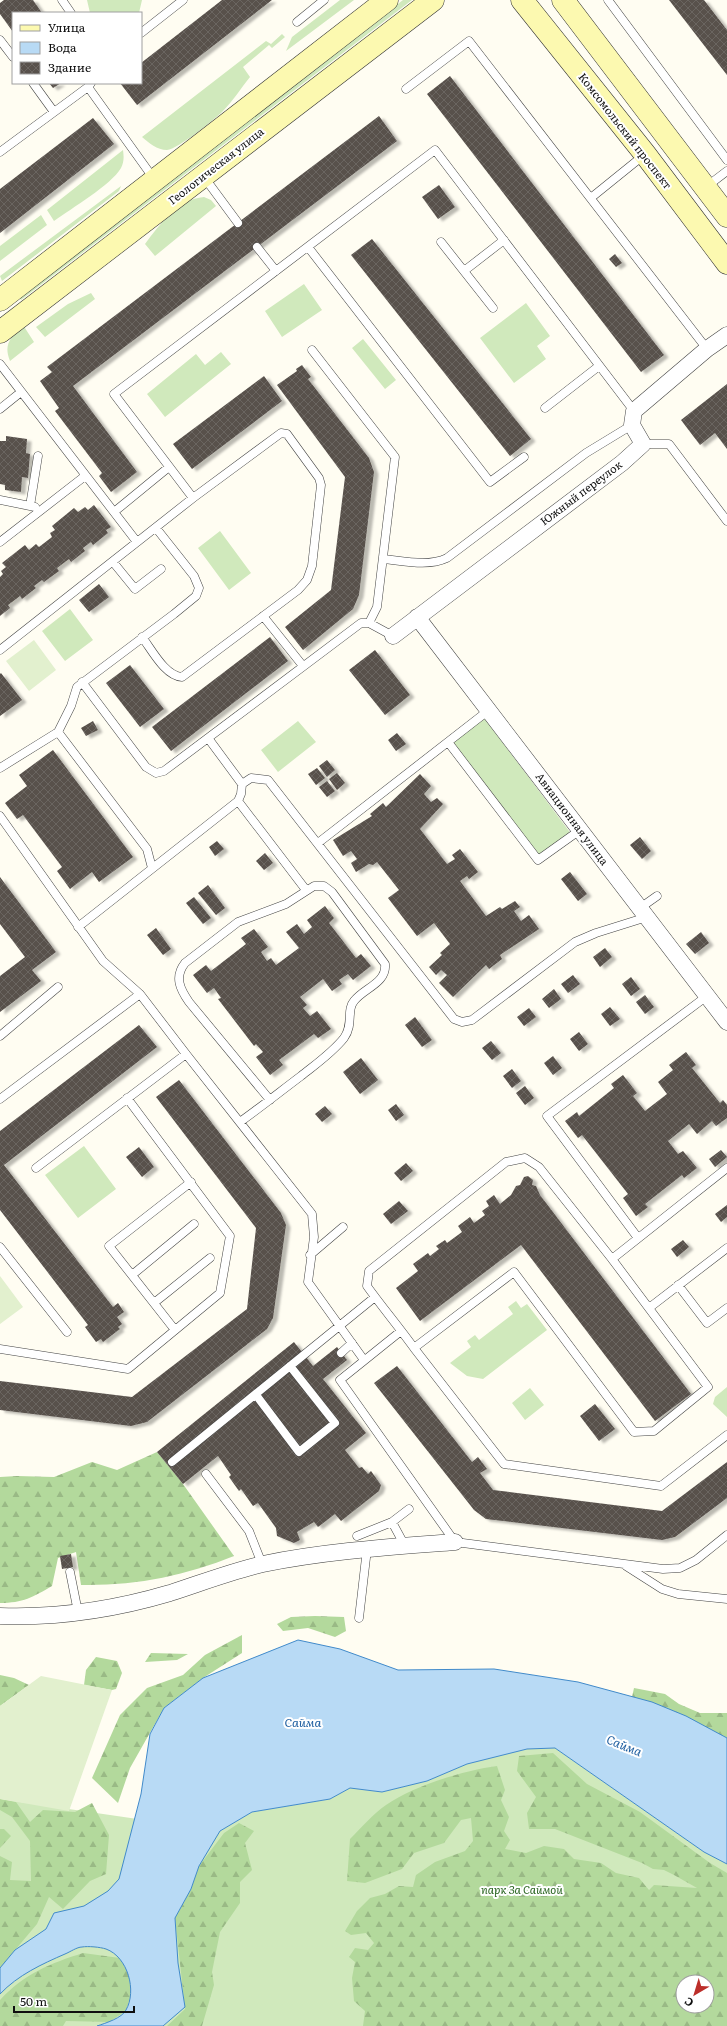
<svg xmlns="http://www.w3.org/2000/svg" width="727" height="2026" font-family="Literata,serif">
	<defs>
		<pattern id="forest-firs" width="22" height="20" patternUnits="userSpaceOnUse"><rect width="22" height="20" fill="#b3d99c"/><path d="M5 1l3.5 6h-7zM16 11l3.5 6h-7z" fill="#99b985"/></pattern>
		<pattern id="building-cross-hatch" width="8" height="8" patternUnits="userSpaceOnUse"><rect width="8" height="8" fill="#58514c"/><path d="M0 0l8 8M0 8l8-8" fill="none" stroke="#6b6561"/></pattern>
		<filter id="shadow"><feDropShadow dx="4.5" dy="2.5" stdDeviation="1" flood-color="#0004"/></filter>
	</defs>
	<rect width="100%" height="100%" fill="#fffdf2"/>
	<path fill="#d0e9bc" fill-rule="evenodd" d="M87,0H142L139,13H90Z
		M340,0H354L286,51L292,37Z
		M403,0H412L21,300L18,296Z
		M282,34L285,37L272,48L269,45L243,67L250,77C241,88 233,101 223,111C214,120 178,149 167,150C157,150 149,143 142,137L266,41L271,44Z
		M123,150C124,157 124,162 121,168C111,185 72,208 54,221L47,210Z
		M121,186L119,191L2,281L0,276Z
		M204,197L211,200L216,206L155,256L145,244C160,224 178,199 204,197Z
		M41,215L47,225L0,261V246Z
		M304,284L322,310L282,337L265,311Z
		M91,293L95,299L45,337L36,327L68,304Z
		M526,303L550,336L537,346L546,359L514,383L480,338Z
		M23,325L34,342L10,361C3,344 11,337 23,325Z
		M363,339L396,380L385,389L352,348Z
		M221,352L231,364L165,417L147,394L196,354L205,365Z
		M220,531L251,573L229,590L198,548Z
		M70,609L93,640L65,661L42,631Z
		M482,715L572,835L538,860L448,742Z
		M298,721L316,742L278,772L261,750Z
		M84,1146L116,1189L78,1218L45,1175Z
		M516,1301L521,1308L527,1304L547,1330L483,1379L467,1376L450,1363L471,1347L467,1341L475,1335L479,1340L513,1314L508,1307Z
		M727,1387V1417L713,1404L715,1397Z
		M530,1388L544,1405L525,1420L512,1403Z
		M555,1748L704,1852L727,1864V2026H0V1799L220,1831L252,1812L330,1799L350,1788L382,1792L427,1781L467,1764L527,1749ZM683,1982H707V2006H683Z"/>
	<path fill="url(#forest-firs)" fill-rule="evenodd" d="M157,1452L183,1484L234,1556C185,1576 134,1586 81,1585L76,1552L58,1558L52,1586C33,1597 23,1603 0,1603V1477L17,1476L54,1477L92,1462L117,1470Z
		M315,1616L344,1617L346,1631L335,1637L308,1628L283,1631L277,1624L291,1617Z
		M242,1635V1653L203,1678L164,1708L130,1768L118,1803L92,1778L120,1715L147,1688L183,1675L205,1655Z
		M151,1653L188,1654L177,1660L145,1662Z
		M96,1657L117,1661L122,1673L116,1689L112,1690L84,1685L86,1670Z
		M0,1675L14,1678L29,1685L0,1706Z
		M634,1688L665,1694L679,1704L700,1713H727V1738L632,1697Z
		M553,1753L587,1784L640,1812L710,1863L727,1873V2026H363L365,2011L354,2001L352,1978L355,1962L349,1957L355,1948L368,1950L374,1943L366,1933L351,1935L345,1931L357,1911L370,1898L385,1894L399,1886L413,1887L416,1875L435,1862L465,1851L473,1841L471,1818L461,1820L444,1843L414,1853L402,1869L365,1883L347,1881L350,1839C361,1828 373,1814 386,1805C413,1786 465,1770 497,1766L505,1790L501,1800L509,1817L504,1831L510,1840L505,1849L526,1853L544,1846L564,1849L574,1859L601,1863L616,1873L639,1878L649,1890L654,1885L697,1888L674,1875L664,1870L653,1869L642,1863L555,1829H529L527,1813L536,1797L517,1771L519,1756ZM683,1982H707V2006H683Z
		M0,1799L16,1802L30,1822L43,1810L75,1812L92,1803L109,1835L106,1874L90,1881L63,1909L49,1897L37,1924L0,1968V1856L12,1862L10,1880L31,1881L30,1841L12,1817L0,1810Z
		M239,1823L254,1831L245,1843L252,1870L240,1882V1903L220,1932L212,1972L214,1985L202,2026H167L185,2009L175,1918L191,1889L199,1866L224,1833Z
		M0,1829H4L11,1836L0,1848Z
		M83,1953L120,1958L129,1975L131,1994L126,2011L109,2022L66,2021L63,2026H0V2000C24,1974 51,1963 83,1953Z"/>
	<path fill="#e2f0ce" d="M34,640L56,670L29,691L6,661Z
		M0,1276L23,1307L0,1324Z
		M41,1676L112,1690L69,1811L0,1799V1706Z"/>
	<path fill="#b8daf5" stroke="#418aca" d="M298,1640L340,1649L398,1670L494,1669L578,1682L652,1702L686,1716L727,1738V1864L704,1852L555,1748L527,1749L467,1764L427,1781L382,1792L350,1788L330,1799L252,1812L220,1831L199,1866L191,1889L175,1918L178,1963L185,2007L163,2026H97C106,2023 122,2018 126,2010C137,1991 128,1957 106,1949C100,1947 88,1946 82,1947C77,1947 70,1952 65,1954C42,1964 18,1975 0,1994V1968L15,1950L46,1929L54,1913L84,1906L108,1891L119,1879L141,1794L150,1734L164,1708L203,1678Z"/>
	<path fill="url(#building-cross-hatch)" filter="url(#shadow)" d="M4,0H33L42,13H13V32L0,14V3Z
		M222,0H272L137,105L120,83H141V63Z
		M669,0H704L727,30V75Z
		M450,76L664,355L641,372L427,94Z
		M49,83H61L53,88Z
		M379,116L397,141L73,386L137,472L111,492L99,476L102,473L55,411L59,408L40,381L52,372L47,367Z
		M93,118L114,144L0,233V189Z
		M439,185L455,207L438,219L422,197Z
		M372,239L531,439L510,456L351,255Z
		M615,254L622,263L616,267L609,259Z
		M302,365L311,377L308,379L369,458L374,472L359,595L353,609L303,650L285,627L331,590L345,477L277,385L297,371L296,369Z
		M264,376L282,401L192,469L173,444Z
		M727,384V449L715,433L700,445L681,420Z
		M6,436L27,439L26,453L30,454L28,478L22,477L21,492L5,490V485L0,484V441H6Z
		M94,505L111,527L106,530L108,533L93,545L91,542L83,548L85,551L71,562L69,559L57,568L59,571L44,582L42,580L34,586L36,588L22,599L20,596L8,605L10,608L0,616V577L3,574L1,571L6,567L2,563L25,545L29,550L36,544L39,547L52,537L50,533L55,530L52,526L74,508L78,512L85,507L88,510Z
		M99,584L109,597L89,612L79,600Z
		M270,637L288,661L171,751L152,727Z
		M375,650L410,695L385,715L349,670Z
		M130,665L164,709L140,727L106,683Z
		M1,673L22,700L0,716V674Z
		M93,721L98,730L86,736L81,728Z
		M397,733L406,744L396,751L388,740Z
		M53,750L133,857L99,882L92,872L70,889L57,871L62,867L23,815L17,819L5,803L27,786L19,775Z
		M327,760L335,770L327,777L319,766Z
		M317,768L325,778L316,785L308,774Z
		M337,773L345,783L337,790L329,779Z
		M420,774L431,786L424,794L431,802L437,798L443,804L420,829L447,864L455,859L452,855L460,849L478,872L469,879L467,876L460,881L486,916L500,907L502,909L515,901L520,907L514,911L521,921L529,915L539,929L500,955L502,959L489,969L486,965L453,997L439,983L447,975L441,970L436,975L429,967L442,955L440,953L450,944L434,923L417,936L388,898L399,890L377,862L373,865L369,864L356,872L351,863L357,859L351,851L343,856L333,840L372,816L370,814L383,803L386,807Z
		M327,781L335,791L327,797L319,787Z
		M640,837L651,851L642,859L630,845Z
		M217,841L224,849L215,856L209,847Z
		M265,853L273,863L264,870L256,861Z
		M570,872L587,894L578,901L561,879Z
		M0,877L56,952L32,970L41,981L0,1012V976L25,957L0,924Z
		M208,885L225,908L216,915L198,893Z
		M194,897L211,918L203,924L186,903Z
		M325,906L334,918L329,923L356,958L361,954L371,966L353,980L348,974L339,980L342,984L332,991L323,979L300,997L307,1005L303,1008L310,1016L317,1011L331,1029L318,1038L314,1034L279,1060L283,1065L270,1075L256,1057L263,1052L256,1044L254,1046L218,999L221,998L214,988L207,993L193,975L206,965L211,971L246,944L241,938L254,929L268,947L261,952L267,961L271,958L276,965L299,948L286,932L297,924L304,934L312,927L307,920Z
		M156,928L171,949L163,955L147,935Z
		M701,932L709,943L695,954L686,944Z
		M605,948L612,957L600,967L593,957Z
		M573,975L580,984L568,993L561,984Z
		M631,977L640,989L631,996L622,984Z
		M554,989L561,999L549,1008L542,999Z
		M645,995L654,1007L645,1014L636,1002Z
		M610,1007L620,1019L610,1026L601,1014Z
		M529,1008L536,1017L524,1026L517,1017Z
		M415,1017L432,1040L422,1047L405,1025Z
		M139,1025L157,1047L4,1165L113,1307L118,1303L124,1312L117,1317L122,1324L118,1327L120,1329L103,1342L101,1339L96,1342L85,1327L88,1325L0,1210V1131Z
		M579,1032L588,1044L579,1051L570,1039Z
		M491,1041L501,1053L492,1060L482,1048Z
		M686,1052L696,1065L692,1068L720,1103L723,1100L727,1105V1118L716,1126L712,1121L697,1134L689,1124L668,1141L678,1154L683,1151L697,1168L684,1178L682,1175L645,1204L648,1207L636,1216L623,1198L628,1194L582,1135L578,1138L565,1121L577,1112L579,1116L614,1088L611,1084L623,1075L637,1093L633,1096L645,1111L667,1094L658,1082L673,1070L669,1065Z
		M553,1056L562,1068L553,1075L544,1063Z
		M361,1058L378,1080L360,1094L343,1072Z
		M512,1069L521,1081L512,1088L503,1076Z
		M179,1080L281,1213L286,1225L273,1318L267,1329L147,1422L131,1426L0,1410V1381L132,1397L247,1309L256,1228L156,1097Z
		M525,1086L534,1098L525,1105L516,1093Z
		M396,1104L404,1115L396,1121L388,1110Z
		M325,1106L332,1114L322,1122L315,1114Z
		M139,1147L154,1167L142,1177L126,1157Z
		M721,1150L727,1157L715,1167L709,1159Z
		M406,1163L413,1171L401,1181L394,1173Z
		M528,1176L533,1180L532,1185L536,1186L540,1195L691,1394L655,1421L521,1245L420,1321L396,1288L418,1271L413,1264L428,1253L430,1256L439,1249L436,1246L445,1240L447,1243L462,1232L458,1226L470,1217L474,1223L485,1215L482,1211L489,1206L486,1201L494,1195L500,1204L511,1195L516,1186L520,1185L524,1177Z
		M399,1201L408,1211L391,1224L383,1214Z
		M727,1205V1217L721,1222L715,1214Z
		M683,1240L689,1247L677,1257L671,1249Z
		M294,1342L313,1366L337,1347L347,1360L323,1379L366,1433L345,1450L359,1468L362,1467L368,1474L371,1471L381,1485L379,1491L341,1521L335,1514L318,1527L314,1522L297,1532L300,1540L294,1543L277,1536L276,1528L258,1503L253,1506L241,1489L239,1491L229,1477L231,1475L218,1456L183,1484L157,1452Z
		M397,1366L472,1462L478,1457L487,1469L480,1473L493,1490L662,1511L727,1462V1498L675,1537L662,1540L486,1519L474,1510L374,1383Z
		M595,1404L615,1429L599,1441L580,1416Z
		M71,1554L73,1567L62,1569L60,1556Z"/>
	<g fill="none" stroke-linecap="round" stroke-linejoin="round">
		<g stroke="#424242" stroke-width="9">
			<path id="lane" d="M62,0L71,13
				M608,0L727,160
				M297,22L324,0
				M141,33L183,0
				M0,40L13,57
				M33,83L54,112
				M91,83L88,87L154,179
				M406,89L469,41L707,349
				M0,152L88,87
				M204,177L238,223
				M706,187L727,171
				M592,197L644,155
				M441,242L493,308
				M257,247L276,271
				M308,247L490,482L524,457
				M464,271L504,240
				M312,350L395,457L377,607L369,623
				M0,364L137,542
				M545,408L599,366
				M0,409L21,392
				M643,444H669L727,521
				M193,498L114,394L435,150L634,411
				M0,500L35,507
				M30,506L38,456
				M114,512L169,467
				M0,542L85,476
				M383,559C404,561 428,567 447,558L586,453L632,425
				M113,562L135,589L161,569
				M263,616L303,666
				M0,650L193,498L281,433L287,434L319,478L321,485L312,566L307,580L298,590L182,677C165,676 152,650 142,637
				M82,682L146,767L156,773L164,771L361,623H369L393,636
				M58,732L71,706L77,687L174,614L196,596L199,588L194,576L156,528
				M448,742L538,860L580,830
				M0,768L58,732L147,849L152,868
				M242,784L251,778L268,780L454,1019L462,1022L472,1020L575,942L596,933L647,917
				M238,801L306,890
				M0,816L103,961L140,994L186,1054
				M318,843L489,710
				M640,908L657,896
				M78,927L238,801L241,794L242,784L208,738
				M0,1036L58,987
				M0,1099L140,994
				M240,1122C261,1107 281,1091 301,1076C316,1064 332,1053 344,1038C354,1024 346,1010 354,1001C364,988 387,983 385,964L332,892L324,886H314L286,904L238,922L185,963C174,977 180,989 189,1002L270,1100
				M36,1168L186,1054L312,1214L314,1237L308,1282L364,1360
				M638,1238L547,1116L707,996
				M0,1247L67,1332
				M310,1255L343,1227
				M612,1259L727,1168
				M132,1275L194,1224
				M678,1285L707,1323L727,1308
				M154,1303L210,1258
				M649,1308L727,1248
				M175,1330L109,1246L191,1182
				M401,1331L340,1380L455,1542L663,1569L680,1568L696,1560L727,1535
				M414,1348L514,1272L634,1432L654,1431L708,1387L612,1259L539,1167L525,1158L506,1162L369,1271L367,1286C382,1307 399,1327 414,1348L504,1464L661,1486L727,1435
				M0,1349L128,1369L220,1293L230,1236L127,1098
				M341,1353L352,1343
				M256,1395L299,1452L335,1423L290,1366
				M172,1462L375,1297
				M206,1474L249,1531L262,1564
				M392,1522L405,1546
				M357,1536L392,1522L409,1509
				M626,1566L662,1589L678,1594L727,1599
				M70,1572L78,1612
				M359,1618L367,1549"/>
		</g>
		<g stroke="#424242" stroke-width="17">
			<path id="street" d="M417,617L727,1022
				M393,636L622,463L643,444L632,425L634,411L707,349L727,335
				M0,1616C57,1618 116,1609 170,1593C201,1583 232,1571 263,1564C326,1551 391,1547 455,1542"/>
		</g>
		<g stroke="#313131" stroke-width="23">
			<path id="secondary" d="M522,0L645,154L727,263
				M563,0L727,216
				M0,300L387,0
				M0,332L433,0"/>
		</g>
		<use href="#lane" stroke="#fff" stroke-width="8"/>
		<use href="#street" stroke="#fff" stroke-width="16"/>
		<use href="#secondary" stroke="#fcf9b0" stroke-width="22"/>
	</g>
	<g text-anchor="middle" stroke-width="4" stroke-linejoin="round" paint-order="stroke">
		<g font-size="11" fill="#0f0f0f" stroke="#fff">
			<text transform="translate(625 131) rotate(52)" y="4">Комсомольский проспект</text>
			<text transform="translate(216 166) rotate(-38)" y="4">Геологическая улица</text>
			<text transform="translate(581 493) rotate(-37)" y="4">Южный переулок</text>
			<text transform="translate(572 819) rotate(53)" y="4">Авиационная улица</text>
		</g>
		<g font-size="11" font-style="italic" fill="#2a6621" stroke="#fff">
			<text x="522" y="1894">парк За Саймой</text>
		</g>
		<g font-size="12" font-style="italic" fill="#1b5c9f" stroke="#fff">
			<text x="303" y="1727">Сайма</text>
			<text transform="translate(624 1746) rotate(22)" y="4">Сайма</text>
		</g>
	</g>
	<rect x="12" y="12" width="130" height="72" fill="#ffffff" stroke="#9f9f9f"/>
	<rect x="20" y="25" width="20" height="6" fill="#fcf9b0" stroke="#9f9f9f"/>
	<text x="48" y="32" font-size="12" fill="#0f0f0f">Улица</text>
	<rect x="20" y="42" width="20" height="12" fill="#b8daf5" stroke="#9f9f9f"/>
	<text x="48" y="52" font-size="12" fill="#0f0f0f">Вода</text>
	<rect x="20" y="62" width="20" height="12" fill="url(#building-cross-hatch)" stroke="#9f9f9f"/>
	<text x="48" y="72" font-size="12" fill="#0f0f0f">Здание</text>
	<g transform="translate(695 1994) rotate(218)"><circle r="19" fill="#ffffff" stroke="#9f9f9f"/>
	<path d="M0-3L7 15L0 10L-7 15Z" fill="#bc2e2a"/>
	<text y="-6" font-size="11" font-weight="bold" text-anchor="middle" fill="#0f0f0f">С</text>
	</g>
	<path d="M14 2006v6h120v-6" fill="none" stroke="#0f0f0f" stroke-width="2"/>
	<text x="20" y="2006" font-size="12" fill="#0f0f0f" stroke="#ffffff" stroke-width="3" paint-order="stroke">50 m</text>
</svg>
